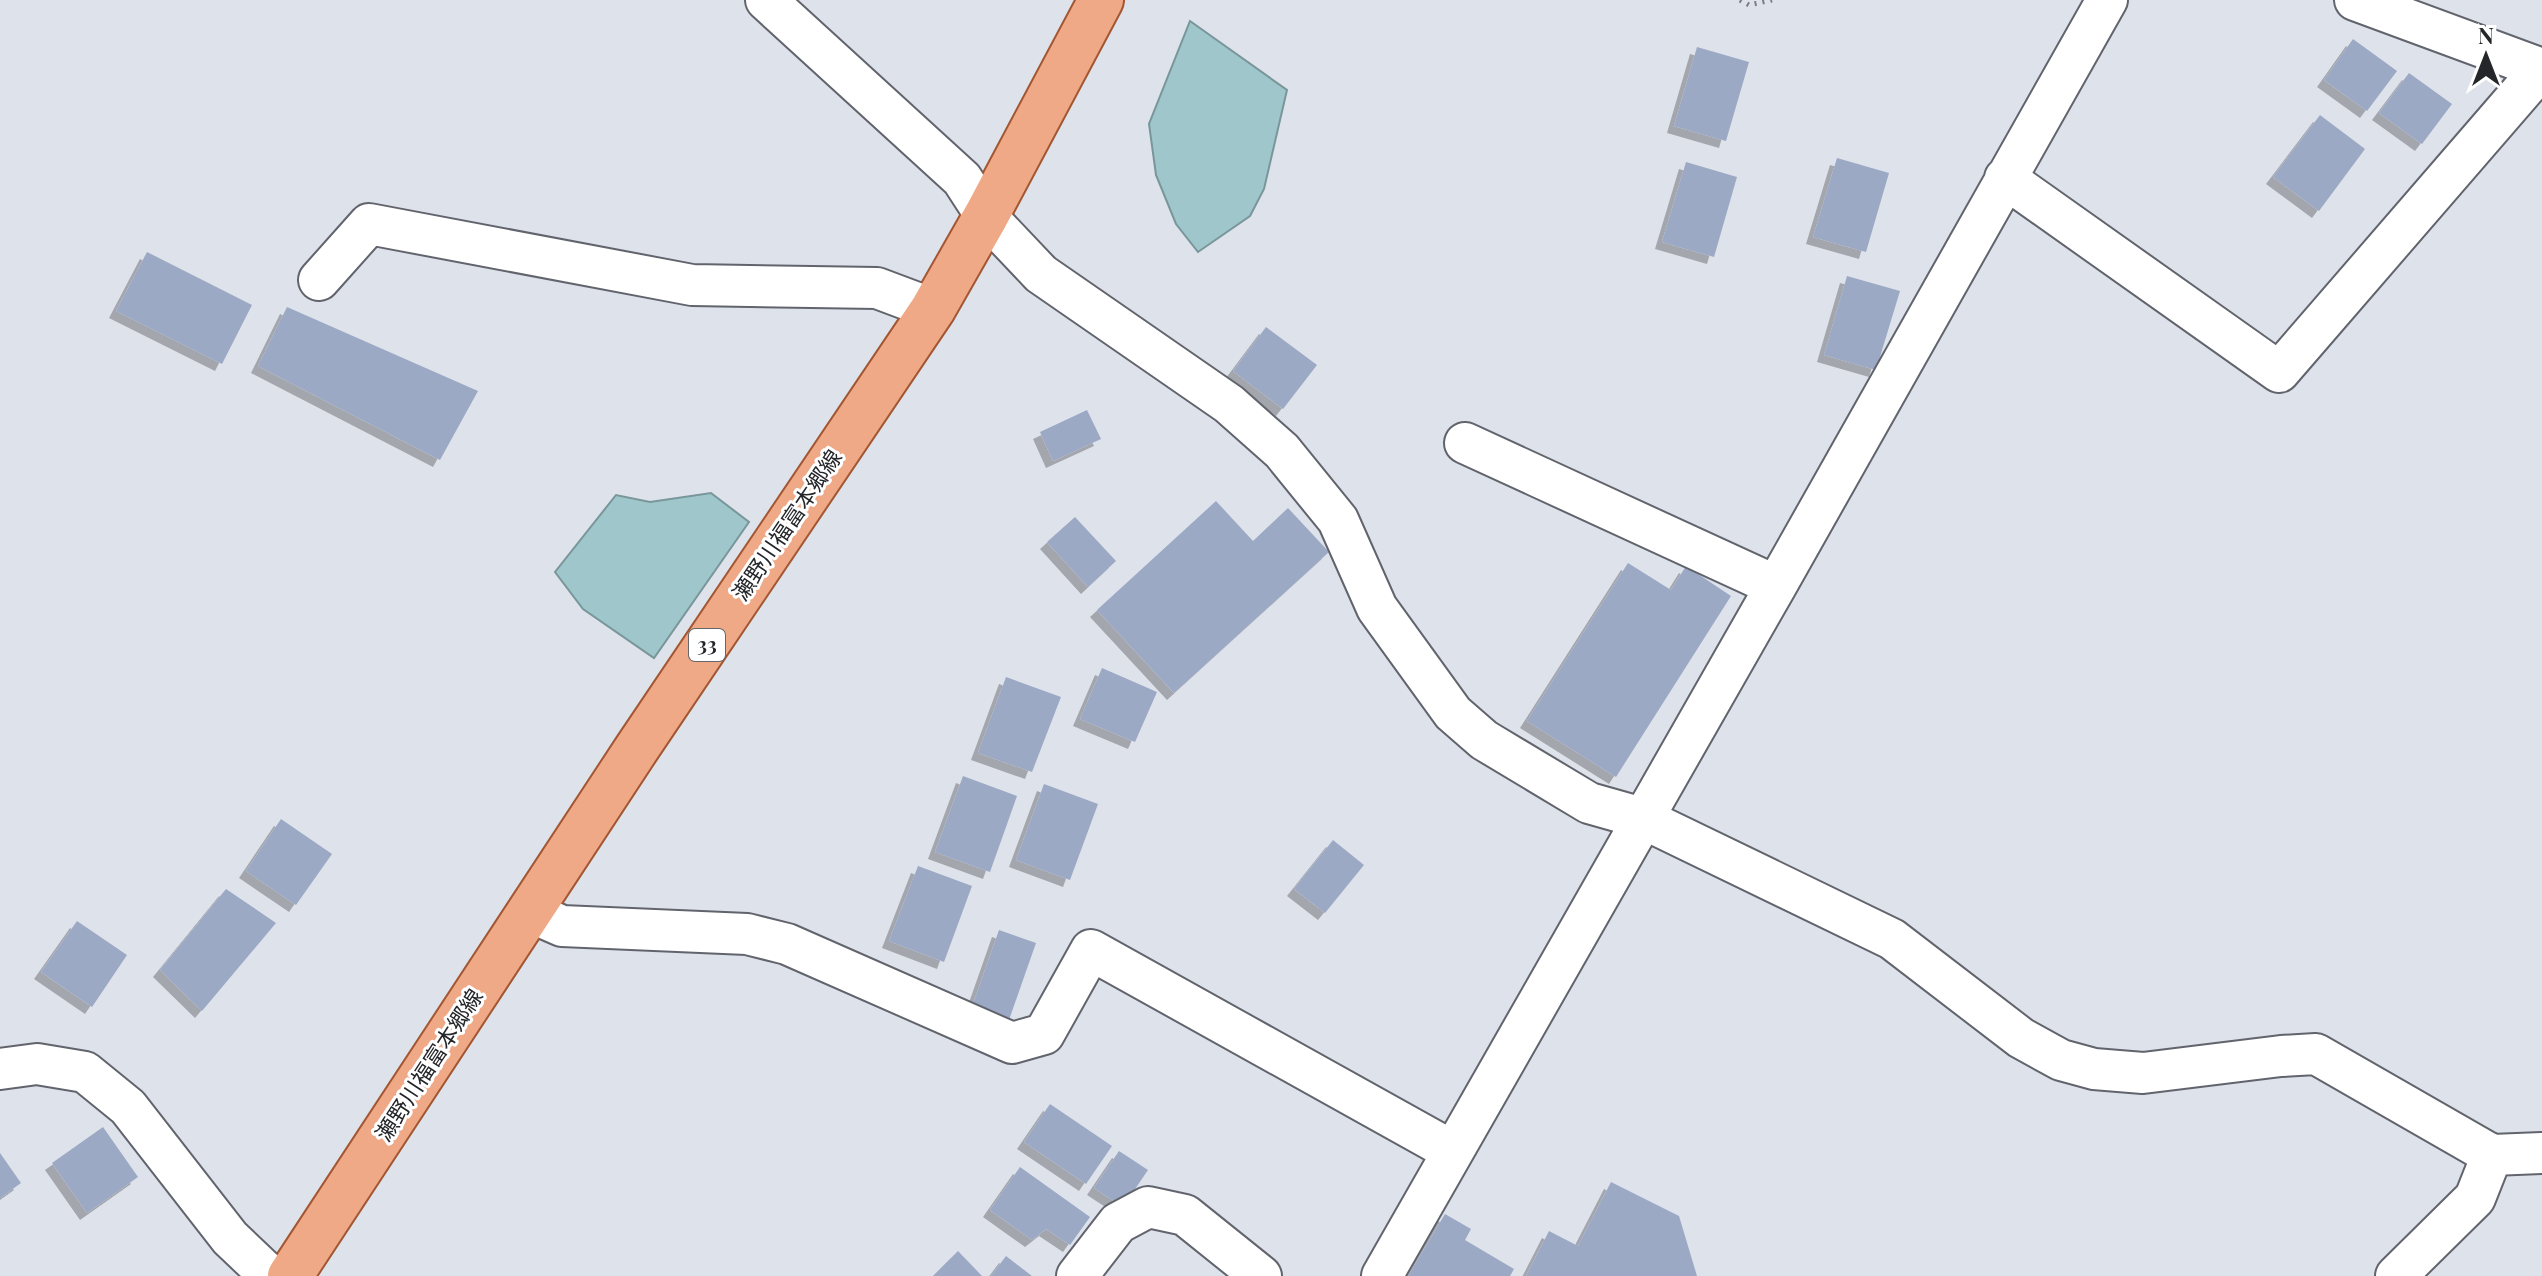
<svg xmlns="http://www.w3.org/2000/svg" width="2542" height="1276" font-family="'Playfair Display','Noto Sans JP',serif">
	<defs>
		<filter id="shadow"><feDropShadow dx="-7" dy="7" stdDeviation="0" flood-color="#0004"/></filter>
	</defs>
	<rect width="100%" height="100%" fill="#dee2eb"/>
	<path fill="#9ec6cb" stroke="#79969a" stroke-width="2" d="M1190,21L1287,90L1264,189L1250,216L1198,252L1176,224L1156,175L1149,124Z
		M711,493L749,522L654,658L583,609L555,572L616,495L650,502Z"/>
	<path fill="#9ca9c5" filter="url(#shadow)" d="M2353,39L2397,71L2367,111L2324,80Z
		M1697,47L1749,62L1726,141L1674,126Z
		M2409,73L2452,104L2422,144L2379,113Z
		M2320,115L2365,149L2319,211L2273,177Z
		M1837,158L1889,173L1866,252L1813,237Z
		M1686,162L1737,177L1714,257L1662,242Z
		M147,252L252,305L222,364L116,311Z
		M1847,276L1900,291L1876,370L1824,355Z
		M287,307L478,391L440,460L258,366Z
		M1266,327L1317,365L1283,409L1233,371Z
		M1087,410L1101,439L1053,461L1040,432Z
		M1216,501L1253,541L1288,508L1329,552L1174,693L1097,610Z
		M1075,517L1116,561L1088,587L1047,542Z
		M1628,563L1671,590L1686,566L1731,596L1616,777L1527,721Z
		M1102,668L1157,692L1135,742L1080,719Z
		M1006,677L1061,697L1032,772L978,753Z
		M963,776L1017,796L990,872L935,852Z
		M1044,784L1098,804L1070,880L1016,860Z
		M281,819L332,854L296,905L246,871Z
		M1333,840L1364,865L1325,913L1294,889Z
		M918,866L972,886L944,962L889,941Z
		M226,889L276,923L202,1011L160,970Z
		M77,921L127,955L92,1007L41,972Z
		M999,930L1036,943L1009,1020L972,1007Z
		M1050,1104L1112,1146L1086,1184L1024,1142Z
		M103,1127L138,1177L87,1213L52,1163Z
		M1119,1151L1148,1170L1123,1207L1094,1188Z
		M0,1153L21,1183L0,1198Z
		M1020,1167L1090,1217L1070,1245L1046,1229L1032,1240L990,1210Z
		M1611,1182L1679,1216L1697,1276H1526L1549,1231L1578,1246Z
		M1445,1214L1471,1229L1465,1240L1514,1269L1510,1276H1408Z
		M958,1251L982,1276H933Z
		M1006,1256L1032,1276H991Z"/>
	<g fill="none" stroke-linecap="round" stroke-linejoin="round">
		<g stroke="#61646c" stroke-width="44">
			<path id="minor" d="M766,0L962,179L986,216L1041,274L1229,404L1282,451L1338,520L1377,608L1453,713L1484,740L1589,803L1642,818L1892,939L2021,1038L2061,1060L2094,1069L2143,1073L2281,1056L2316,1054L2492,1155L2542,1153
				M2355,0L2542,69
				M2005,178L2279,372L2541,69
				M319,280L369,224L692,285L877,288L933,309
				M1465,443L1776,586
				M530,912L562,926L747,934L787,944L1012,1043L1044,1034L1091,950L1452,1151
				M0,1069L37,1064L85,1072L128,1107L230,1238L270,1276
				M1077,1276L1118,1223L1148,1207L1185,1215L1261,1276
				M1382,1276L1776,586L2107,0
				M2396,1276L2475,1198L2492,1155"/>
		</g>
		<g stroke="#a25631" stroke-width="48">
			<path id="major" d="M290,1276L637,748L933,309L986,216L1101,0"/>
		</g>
		<path stroke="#7b7e84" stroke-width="5" stroke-dasharray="2 6" stroke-linecap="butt" d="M1740,0L1749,5L1772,0"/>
		<use href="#minor" stroke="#fff" stroke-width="40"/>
		<use href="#major" stroke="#f0a986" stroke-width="44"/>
	</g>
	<g text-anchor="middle" stroke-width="6" stroke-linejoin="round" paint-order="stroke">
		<rect fill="#fff" stroke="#666769" stroke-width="2" x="689" y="629" width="36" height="32" rx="6"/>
		<g font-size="20" font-weight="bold" fill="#242629">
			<text x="707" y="652">33</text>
		</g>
		<g font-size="22" fill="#242629" stroke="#fff">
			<text transform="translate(787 525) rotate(-56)" y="8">瀬野川福富本郷線</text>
			<text transform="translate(429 1065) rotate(-57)" y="8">瀬野川福富本郷線</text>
		</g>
	</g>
	<g transform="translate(2486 56)" stroke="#ffffff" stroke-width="6" paint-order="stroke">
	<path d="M0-6L14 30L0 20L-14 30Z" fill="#242629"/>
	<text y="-12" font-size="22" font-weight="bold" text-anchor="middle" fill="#242629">N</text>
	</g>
</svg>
